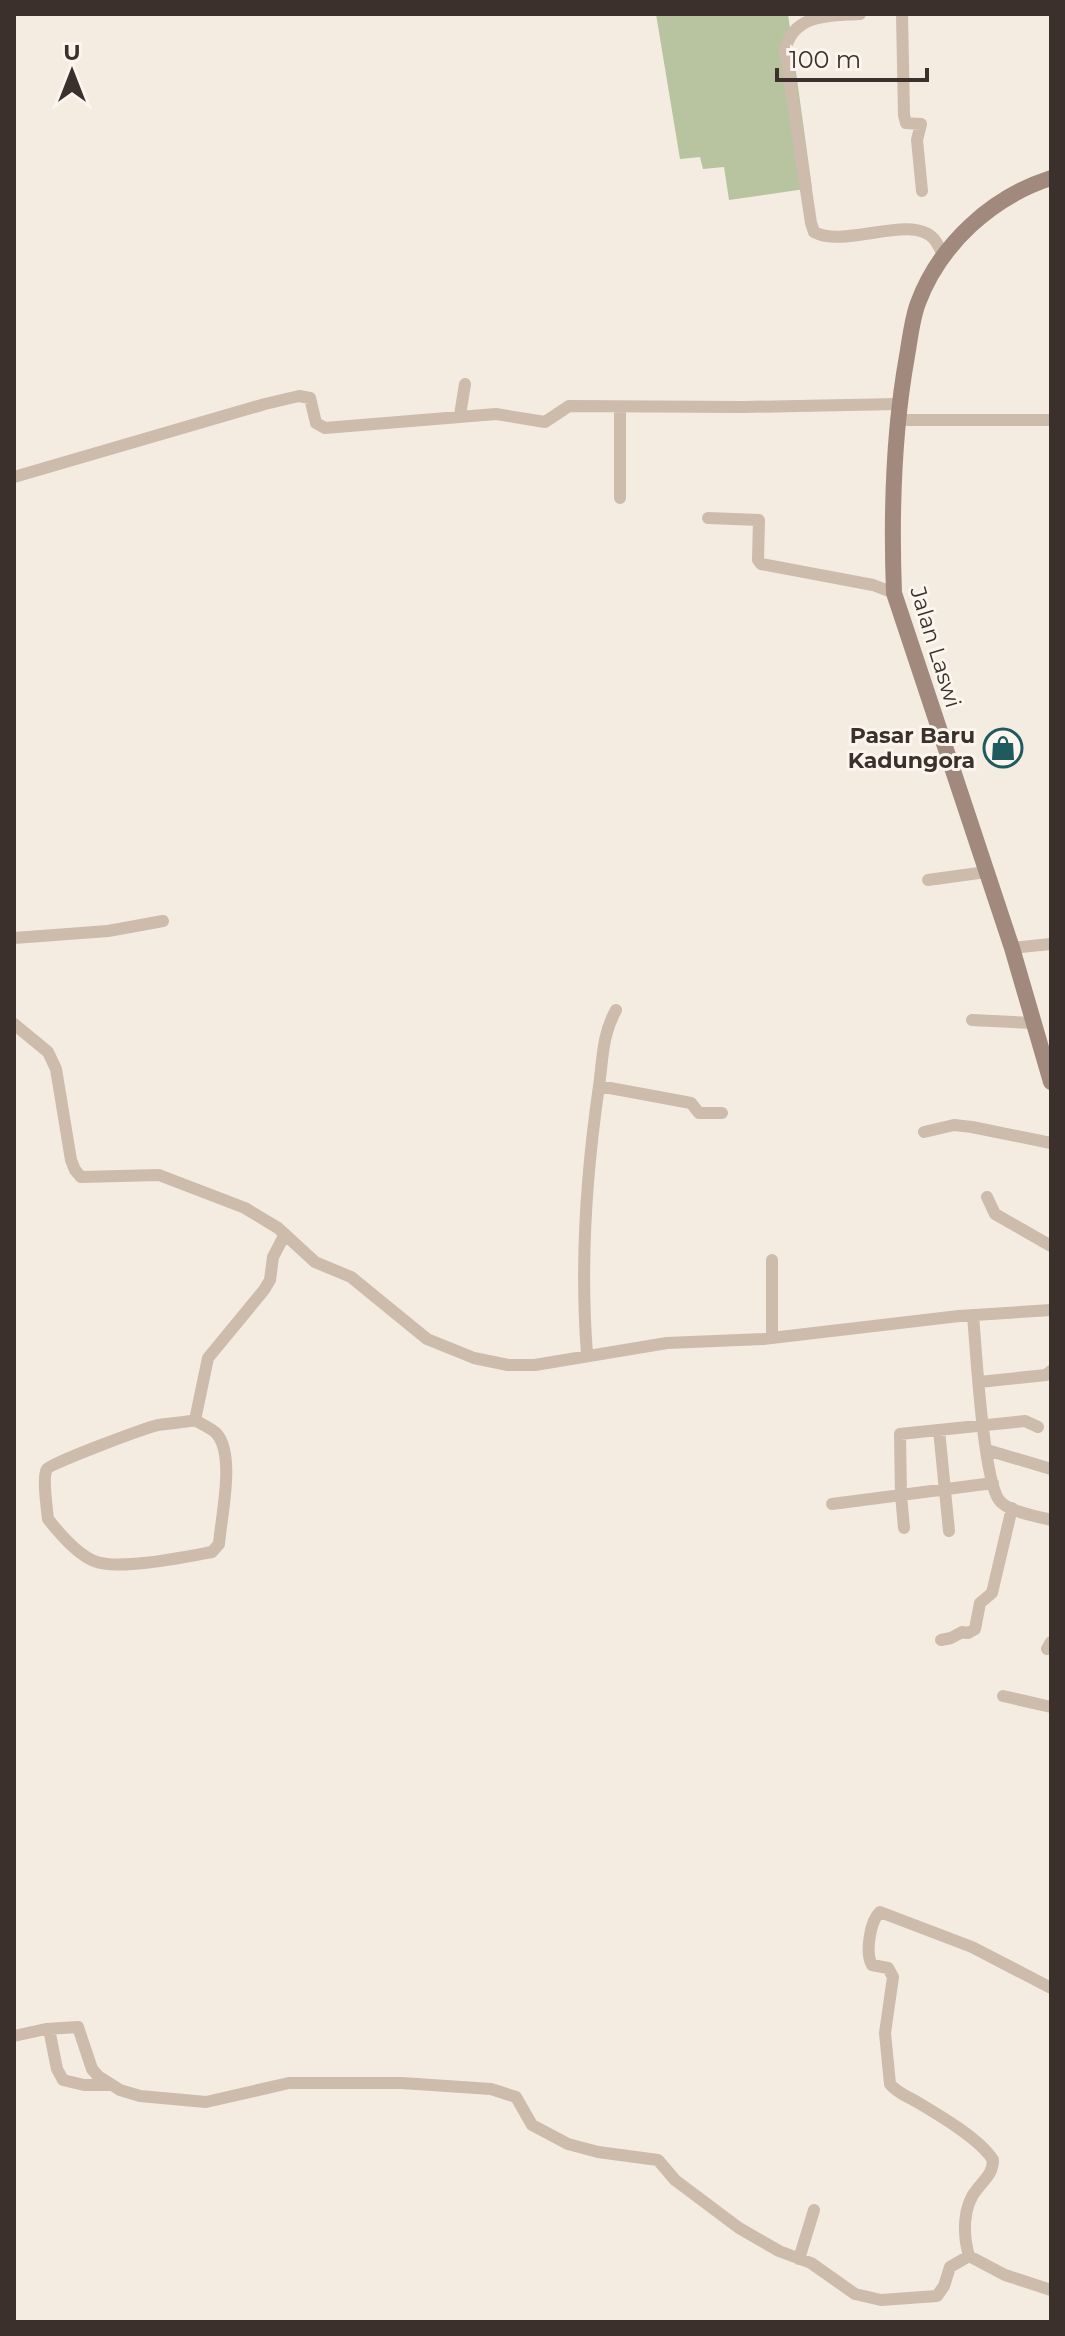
<svg xmlns="http://www.w3.org/2000/svg" width="1065" height="2336" font-family="Montserrat,sans-serif">
	<rect width="100%" height="100%" fill="#f4ebe1"/>
	<path fill="#b8c4a0" d="M656,14H788L812,188L729,200L724,167L703,169L700,157L680,159Z"/>
	<g fill="none" stroke-linecap="round" stroke-linejoin="round">
		<path stroke="#cdbbac" stroke-width="12" d="M860,14C830,16 794,13 785,50L811,223L814,232C845,249 911,213 934,239C938,244 941,251 944,256
			M902,14L904,115L906,123L921,124L917,140L922,191
			M460,415L465,384
			M896,420H1051
			M14,477L265,404L299,396L310,398L316,423L325,428L496,414L545,422L569,406L743,407L898,404
			M620,498V407
			M708,518L759,520L758,560L761,564L873,585L894,593
			M928,880L986,872
			M14,938L108,931L163,921
			M1012,948L1051,944
			M972,1020L1033,1023
			M14,1024L48,1052L56,1069L71,1160L75,1170L81,1177L159,1175L245,1208L278,1228L315,1262L351,1277L427,1339L474,1358L508,1365H535L667,1343L763,1339L959,1316L1051,1310
			M599,1086L691,1103L699,1113H722
			M924,1132L954,1125L972,1127L1051,1143
			M987,1197L995,1214L1051,1246
			M772,1260V1338
			M973,1315C976,1349 983,1478 999,1500C1008,1512 1037,1516 1051,1520
			M587,1354C580,1264 586,1175 599,1086C603,1058 602,1035 616,1010
			M979,1382L1046,1375L1051,1371
			M195,1420C201,1424 211,1428 216,1433C236,1454 221,1517 219,1544L212,1552C185,1557 118,1571 94,1561C77,1554 59,1533 48,1519C47,1508 42,1477 47,1469C51,1463 145,1428 158,1425C170,1423 183,1423 195,1420L208,1358L264,1290L270,1280L273,1257L285,1234
			M939,1430L949,1531
			M987,1450L1051,1469
			M832,1504L993,1483
			M904,1528L901,1495L900,1434L1025,1421L1038,1427
			M941,1640L951,1638L962,1632L968,1633L975,1629L980,1603L992,1593L1012,1508
			M1047,1649L1051,1642
			M1003,1696L1051,1707
			M49,2029L57,2069L63,2080L84,2085H109
			M14,2036L46,2029L78,2027L92,2069L98,2076L120,2090L140,2096L206,2102L289,2083H402L491,2089L516,2097L532,2125L568,2144L598,2152L658,2160L675,2180L739,2228L779,2251L811,2263L855,2294L881,2300L937,2296L944,2286L950,2267L969,2256L1005,2275L1051,2290
			M969,2256C963,2235 962,2206 978,2188C985,2179 993,2173 993,2160C980,2139 939,2115 917,2102C907,2096 897,2093 890,2084L885,2033L893,1977L888,1968L872,1965C865,1953 870,1921 880,1912L972,1947L1051,1988
			M799,2259L814,2210"/>
		<path stroke="#a18a7d" stroke-width="16" d="M1051,178C992,197 940,244 918,303C912,319 910,339 907,356C893,434 891,514 894,593L1012,948L1051,1082"/>
	</g>
	<defs>
		<g id="shop-ring" transform="scale(2)"><circle r="9.5" fill="#fbf5ee" stroke="#1f5a5e" stroke-width="1.5"/><path d="M-5-2.5h2.3a2.7 3.5 0 0 1 5.4 0H5L5.5 6h-11ZM-1.5-2.5h3a1.5 2.3 0 0 0-3 0Z" fill="#1f5a5e"/></g>
	</defs>
	<g fill-rule="evenodd">
		<use href="#shop-ring" x="1003" y="748"/>
	</g>
	<g text-anchor="middle" stroke-width="6" stroke-linejoin="round" paint-order="stroke">
		<g font-size="22" fill="#3b302b" stroke="#fbf5ee">
			<text transform="translate(936 647) rotate(73)" y="8">Jalan Laswi</text>
		</g>
		<g font-size="22" font-weight="bold" fill="#3b302b" stroke="#fbf5ee" text-anchor="end">
			<text x="975" y="743">Pasar Baru<tspan x="975" dy="25">Kadungora</tspan></text>
		</g>
	</g>
	<rect width="1065" height="2336" fill="none" stroke="#3b302b" stroke-width="32"/>
	<g transform="translate(72 72)" stroke="#fbf5ee" stroke-width="6" paint-order="stroke">
	<path d="M0-6L14 30L0 20L-14 30Z" fill="#3b302b"/>
	<text y="-12" font-size="22" font-weight="bold" text-anchor="middle" fill="#3b302b">U</text>
	</g>
	<path d="M777 68v12h150v-12" fill="none" stroke="#3b302b" stroke-width="4"/>
	<text x="789" y="68" font-size="24" fill="#3b302b" stroke="#fbf5ee" stroke-width="6" paint-order="stroke">100 m</text>
</svg>
